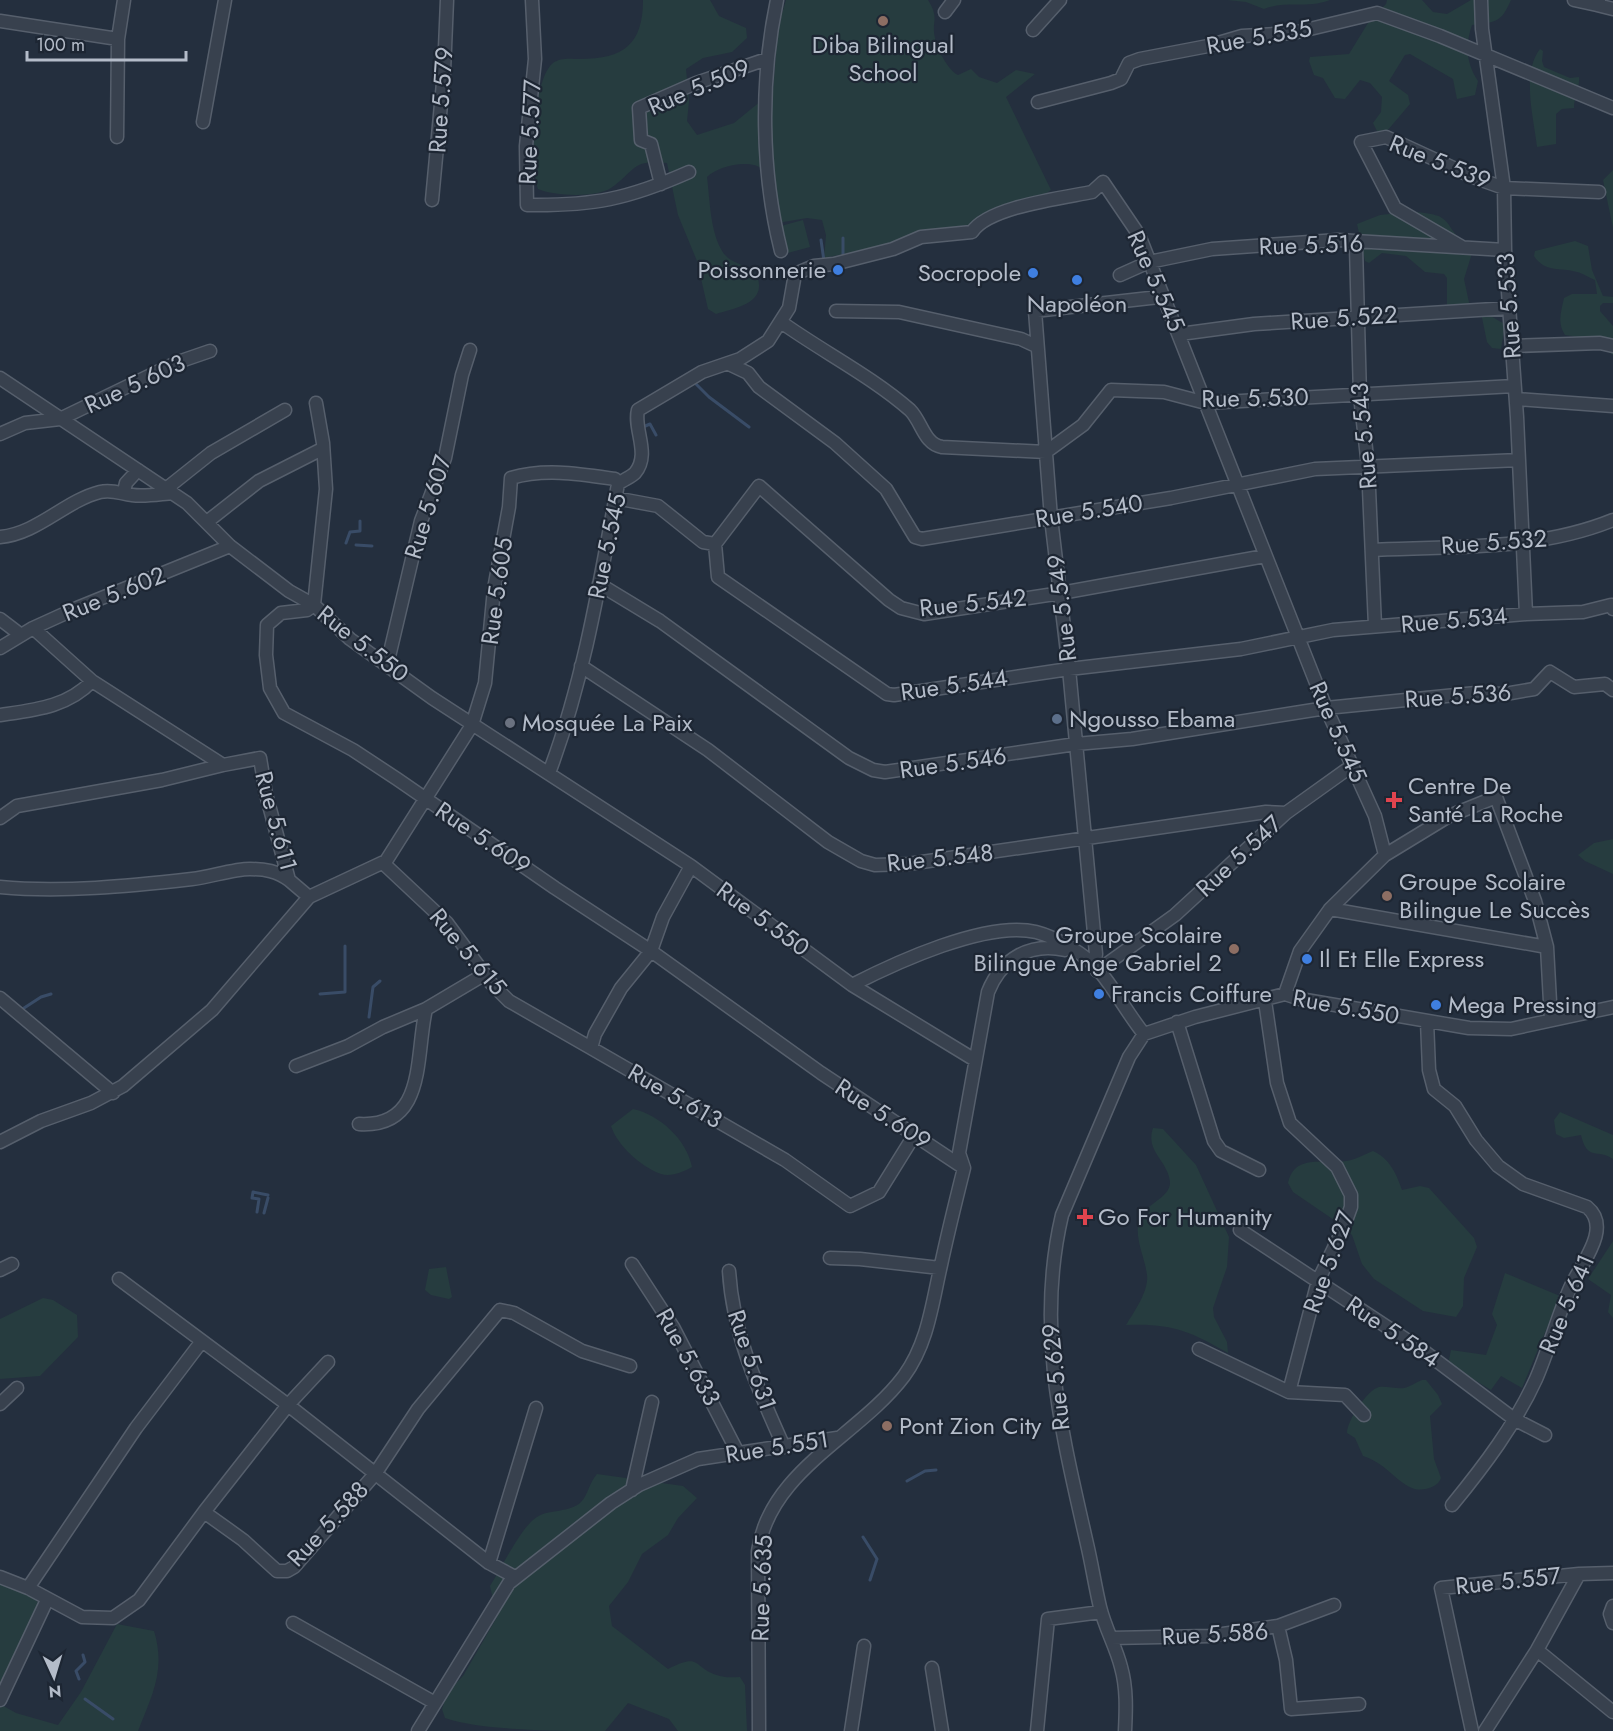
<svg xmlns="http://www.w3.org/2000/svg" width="1613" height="1731" font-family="Jost,sans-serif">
	<rect width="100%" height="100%" fill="#242f3e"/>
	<path fill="#263c3f" d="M643,0H710L719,16L746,28L747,38L732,52L703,58L686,69L689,101L687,121L697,135L734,123L773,91L778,27L786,0H928C940,19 931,21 935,38C937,49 948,70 958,75L971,69L979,77L997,83L1016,70L1035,74L1006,97L1051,190L1036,200L988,212L964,229L824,258L826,235L822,220L807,218L777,223C777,207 778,186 767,173C755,157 719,165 707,177C710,200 710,229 721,249C729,265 744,262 754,273C758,276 759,282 759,285C760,305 731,309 716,314L708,309L697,261L678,215L667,163C632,159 636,170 611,188C596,198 554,196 538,189C529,165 533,79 553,63C561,57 572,59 580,59C624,59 643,44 643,0Z
		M1227,0H1330C1307,9 1286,0 1264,9L1246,2Z
		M1387,0H1422L1433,12L1447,14L1471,0H1511C1501,23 1496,22 1472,25C1465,45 1466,63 1478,81L1475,95L1457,99L1453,79L1410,54L1405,55L1389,81L1408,95L1410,104L1387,131H1377L1373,123L1381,112L1382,97L1370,83L1360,80L1345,99L1335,98L1323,78L1314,75L1309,61L1310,57L1349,54L1368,23L1386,4Z
		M1540,49L1543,51L1542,61L1544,67L1570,78L1579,77C1580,87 1574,97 1574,108L1562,109L1556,114V144L1537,147C1534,119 1521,73 1540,49Z
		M1613,170V228L1603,180Z
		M1409,212C1460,213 1439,227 1473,250L1464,279L1470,307C1489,312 1490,317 1505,324L1501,349L1492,348L1487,342L1481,313L1447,306V278L1444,274L1425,272L1406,256L1382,253L1369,263L1365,261L1357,224L1380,215Z
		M803,220L810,247L784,254L777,227Z
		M1575,241L1588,246L1592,270L1603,296L1613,297V303H1603L1600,306V311L1613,326V355L1590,339L1565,335C1557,323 1561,312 1564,298L1572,294H1597L1595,280C1589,278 1583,273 1577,272C1560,267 1545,273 1534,256L1535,251Z
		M1613,839V874L1585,861L1578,855L1594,843Z
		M633,1109C660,1115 687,1140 692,1167C683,1172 671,1177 661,1174C641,1167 617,1145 611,1126Z
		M1560,1112L1613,1135V1159C1598,1148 1587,1162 1581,1135L1564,1138L1556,1134L1554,1120Z
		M1153,1128L1163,1129L1196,1165L1229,1237L1227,1267L1213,1308L1214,1317L1227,1342L1228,1353C1190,1331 1171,1323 1126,1325C1134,1312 1149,1291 1147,1275C1145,1257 1134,1239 1139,1220C1143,1205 1171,1198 1170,1182C1168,1160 1145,1152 1153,1128Z
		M1373,1151C1390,1159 1396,1173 1402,1190L1420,1186L1429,1188L1474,1238L1477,1247L1464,1278L1463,1306L1456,1317L1423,1311L1374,1279L1362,1264L1352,1235L1334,1220L1293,1192L1288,1183C1295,1153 1323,1165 1346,1161C1355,1160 1365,1154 1373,1151Z
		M1613,1241V1318L1608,1312L1611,1295L1588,1279Z
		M446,1267L452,1297L449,1299L431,1295L425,1290L429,1269Z
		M1505,1273L1560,1296L1522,1388L1501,1376L1491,1390L1448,1364L1451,1350L1486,1355L1497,1325L1492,1314Z
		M43,1298L53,1300L77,1315L78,1337L40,1376L0,1379V1319Z
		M1422,1380H1426L1438,1395L1442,1404L1430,1416L1434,1459L1441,1478C1438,1488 1421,1492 1412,1488C1394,1480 1387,1464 1363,1456L1355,1438L1347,1433C1347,1421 1367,1390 1379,1387C1387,1386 1396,1389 1404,1388C1410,1387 1416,1382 1422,1380Z
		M597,1474L683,1486L697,1498L678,1518L668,1535L642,1554L628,1582L609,1606L612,1626L668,1669C703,1651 692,1669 720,1676C726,1678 734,1677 740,1677L745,1685L747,1731H678L669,1719L628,1703L605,1731C561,1731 482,1731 445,1718L442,1709L448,1691L463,1676L497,1617L490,1586C502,1568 520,1528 537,1517C549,1509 570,1513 581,1502C588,1495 589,1483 597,1474Z
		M0,1581L37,1597L39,1619L0,1688Z
		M117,1624L154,1631C166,1670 152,1695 138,1731H0V1704L16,1713L58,1725L81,1692Z"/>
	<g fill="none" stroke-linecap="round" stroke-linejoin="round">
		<path stroke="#394c67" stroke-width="3" d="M843,238V257
			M821,240L824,261
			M693,381L709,397L749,427
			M643,427L650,424L656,435
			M346,543L350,532L360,531V521
			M356,545L372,546
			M320,994L345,992V946
			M21,1010L41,997L51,994
			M369,1017L373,987L380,981
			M257,1212L259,1199L252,1198L253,1192L268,1195
			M264,1213L268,1198
			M907,1481L925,1471L936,1470
			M863,1537L877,1559L870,1580
			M79,1679L76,1671L85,1662L83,1655
			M85,1699L113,1719"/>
		<g stroke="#565f6c" stroke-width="15">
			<path id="minor" d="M532,0L535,59L526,146L527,205C593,206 628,199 689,172
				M777,0C760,81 761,171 781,251
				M1481,0L1482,29L1504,188L1505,250L1517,417L1526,614
				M1574,0L1597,5L1599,0
				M1597,5L1613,9
				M945,12L954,0
				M0,21L118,39
				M1033,30L1060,0
				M1038,102L1111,83L1121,79L1129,63L1140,59L1208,46L1242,36L1293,33L1377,13L1440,36L1613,108
				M203,122L225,0
				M117,137L118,39L124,0
				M661,184L651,144L641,140L639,108L696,83L767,59
				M432,200L444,72L447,0
				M1356,247L1360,396L1368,466L1375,626
				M1462,247L1395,208L1361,142L1386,137L1473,177L1504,188L1599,192
				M1120,275L1149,262L1212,249L1338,240L1505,250
				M836,311L899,312L1021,339L1036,346
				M781,322C823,352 871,376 910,410C922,422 924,444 942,447L1046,452L1083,425L1111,390L1164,392L1206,403L1514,386
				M1180,334L1254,324L1510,308
				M1513,346L1600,343L1613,346
				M729,364L748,373L759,387L835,443L886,489L915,537L922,539L1171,498L1315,469L1519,460
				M0,378L187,503L230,546L289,591L314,605L350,639L432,698L691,866L852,985C895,963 987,920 1036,932C1055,937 1077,950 1092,963C1108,977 1128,1015 1144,1034L1195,1017L1285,994L1300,999L1469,1028L1511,1029L1613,1007
				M1516,399L1613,406
				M316,403L323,443L326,489L314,605L307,610L281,613L267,625L266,655L270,688L284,713L353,750L397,779L555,888L651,951L821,1073L964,1168
				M0,434L25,423L60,419L178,362L210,351
				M167,488L211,453L285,410
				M124,492L126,483L138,470
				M615,498L658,506L703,542L715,544L718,577L887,694L894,695L1069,669L1241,649L1333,630L1526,614L1583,612L1611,605L1613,609
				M208,521L259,481L322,449
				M0,537C37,534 65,501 100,492C113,489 121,494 132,495C145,497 160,494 173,493
				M715,544L759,486L889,600L901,608L924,614L1061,593L1265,556
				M1373,550C1453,546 1537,551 1613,520
				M599,584L660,621L849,758L873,770L885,772L1076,744L1132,739L1326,708L1476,693L1505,694L1534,689L1550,672L1574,687L1605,684L1613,690
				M0,619L21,635
				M33,628L92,681L223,765L260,758L266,794L289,880L309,897L386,861L472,725L485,683L494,589L509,507L511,478C545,468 580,474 615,479L618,484
				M0,648L33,628L77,608L230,546
				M387,665L421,521L445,458L462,375L470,350
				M581,666L708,750L828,842L861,861L875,865L908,864L1266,812L1286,813
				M0,715C34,710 68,707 92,681
				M549,773C584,680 600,581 618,484C623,480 631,477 635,473C651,454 633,429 638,410L702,372L740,359L768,341L789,308L795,274L814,266L834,264L893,249L921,237L972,232C988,207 1062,198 1092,192L1103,182L1139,235L1326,708L1375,816L1385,855L1330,909L1300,951L1285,994
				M0,818L17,806L162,780L223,765
				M1385,855L1449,816L1496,797L1535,901L1547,947
				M383,863L447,923L491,983L509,1001L591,1048
				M691,866L663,917L651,951L621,988L595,1034L591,1048L785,1160L850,1206L879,1192L915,1134
				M0,887C62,893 129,886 192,879C210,877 233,869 250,869C265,869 277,871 289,880
				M1330,909L1547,947L1551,1020
				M1094,964L1096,954L1069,669L1051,518L1035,311L1159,297L1165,299
				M1097,971L1175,915L1286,813L1353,765
				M852,985L975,1060
				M0,998L113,1093
				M1265,1001L1277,1083L1290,1123L1337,1167L1351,1195V1207L1343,1229L1318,1281L1289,1392L1345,1395L1364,1415
				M1427,1021L1429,1070L1434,1089L1455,1106L1476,1140L1498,1166L1523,1184L1587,1207C1613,1228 1580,1265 1570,1288C1557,1318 1549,1349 1536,1379C1515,1425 1484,1466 1452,1505
				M1177,1022L1214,1141L1221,1151L1259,1170
				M296,1066L348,1046L383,1027L426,1009L485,974
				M359,1124C427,1128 415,1056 426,1009
				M0,1142L41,1121L91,1103L123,1086L212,1010L309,897
				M1240,1230L1425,1352L1514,1419L1545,1435
				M830,1258L860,1259L940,1268
				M632,1264L673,1327L738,1453
				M0,1270L12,1264
				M729,1271C733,1335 758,1389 784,1447
				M119,1279L288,1405L489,1563L515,1577
				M1199,1349L1289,1392
				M0,1404L17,1388
				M632,1490L652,1402
				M204,1512L288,1405L328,1362
				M489,1563L536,1408
				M1579,1574L1537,1650L1613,1712
				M0,1577L28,1588L82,1617L113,1618L139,1600L204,1512L243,1540L277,1571H287L294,1567L375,1474L418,1409L500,1310L514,1313L582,1351L630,1366
				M28,1588L136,1428L202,1341
				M1613,1606L1610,1614L1613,1623
				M293,1623L435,1703
				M1278,1626L1334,1605
				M1111,1638L1209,1636L1278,1626L1286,1660L1291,1709L1359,1704
				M932,1668L942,1731
				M0,1700L47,1600
				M418,1731L509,1583L611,1503L639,1485L698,1459L837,1438
				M759,1731L758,1551C770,1470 859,1436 904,1376C928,1343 932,1304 941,1265C948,1232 956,1200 964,1168L959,1153L988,992C1001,959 1030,942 1065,950
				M851,1731L864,1646
				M1037,1731L1048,1619L1101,1612
				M1125,1731C1126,1710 1127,1688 1121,1667C1116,1647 1105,1628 1100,1607C1095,1586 1092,1565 1087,1544C1062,1433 1035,1330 1062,1215L1129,1057L1144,1034
				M1472,1731L1441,1588L1579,1574L1613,1573
				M1485,1731L1537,1650"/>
		</g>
		<use href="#minor" stroke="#38414e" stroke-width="12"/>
	</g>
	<g fill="#8d6e63" stroke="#1d2633" stroke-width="2">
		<circle cx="883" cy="21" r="6"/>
		<circle cx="1387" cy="896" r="6"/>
		<circle cx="1234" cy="949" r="6"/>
		<circle cx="887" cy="1426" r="6"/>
	</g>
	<g fill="#3f7fe0" stroke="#1d2633" stroke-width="2">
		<circle cx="838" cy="270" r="6"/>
		<circle cx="1033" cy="273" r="6"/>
		<circle cx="1077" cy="280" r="6"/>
		<circle cx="1307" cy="959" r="6"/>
		<circle cx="1099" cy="994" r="6"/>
		<circle cx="1436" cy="1005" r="6"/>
	</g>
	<circle fill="#5c6f8a" stroke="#1d2633" stroke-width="2" cx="1057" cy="719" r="6"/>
	<circle fill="#6b7280" stroke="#1d2633" stroke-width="2" cx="510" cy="723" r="6"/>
	<g fill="#e0444e" stroke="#1d2633" stroke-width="2">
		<path d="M1391 791h6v6h6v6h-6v6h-6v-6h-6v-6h6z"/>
		<path d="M1082 1208h6v6h6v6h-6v6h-6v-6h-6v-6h6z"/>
	</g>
	<g text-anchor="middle" stroke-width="4.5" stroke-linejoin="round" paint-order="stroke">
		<g font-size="24" fill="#b4bcc9" stroke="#1d2633">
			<text transform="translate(1259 37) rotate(-10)" y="8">Rue 5.535</text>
			<text transform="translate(699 87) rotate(-23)" y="8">Rue 5.509</text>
			<text transform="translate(441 100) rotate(-86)" y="8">Rue 5.579</text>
			<text transform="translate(530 132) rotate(-87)" y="8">Rue 5.577</text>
			<text transform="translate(1440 162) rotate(22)" y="8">Rue 5.539</text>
			<text transform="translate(1311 245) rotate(-2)" y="8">Rue 5.516</text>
			<text transform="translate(1156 281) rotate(66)" y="8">Rue 5.545</text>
			<text transform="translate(1509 306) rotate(-94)" y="8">Rue 5.533</text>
			<text transform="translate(1344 318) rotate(-4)" y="8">Rue 5.522</text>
			<text transform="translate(135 384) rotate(-25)" y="8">Rue 5.603</text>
			<text transform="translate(1255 398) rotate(-1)" y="8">Rue 5.530</text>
			<text transform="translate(1364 436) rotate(-95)" y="8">Rue 5.543</text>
			<text transform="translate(428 507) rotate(-73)" y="8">Rue 5.607</text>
			<text transform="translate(1089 511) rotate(-9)" y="8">Rue 5.540</text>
			<text transform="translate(1494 542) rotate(-4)" y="8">Rue 5.532</text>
			<text transform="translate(607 546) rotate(-78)" y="8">Rue 5.545</text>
			<text transform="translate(497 591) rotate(-82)" y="8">Rue 5.605</text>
			<text transform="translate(114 594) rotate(-22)" y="8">Rue 5.602</text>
			<text transform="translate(973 603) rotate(-6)" y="8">Rue 5.542</text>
			<text transform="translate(1062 608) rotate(-97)" y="8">Rue 5.549</text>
			<text transform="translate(1454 620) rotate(-5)" y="8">Rue 5.534</text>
			<text transform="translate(363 644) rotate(38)" y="8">Rue 5.550</text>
			<text transform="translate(954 685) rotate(-8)" y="8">Rue 5.544</text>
			<text transform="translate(1458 696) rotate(-4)" y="8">Rue 5.536</text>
			<text transform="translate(1338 732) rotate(66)" y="8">Rue 5.545</text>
			<text transform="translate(953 763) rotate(-8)" y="8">Rue 5.546</text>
			<text transform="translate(276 821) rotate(75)" y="8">Rue 5.611</text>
			<text transform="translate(483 838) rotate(34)" y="8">Rue 5.609</text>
			<text transform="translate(1239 856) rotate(-43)" y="8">Rue 5.547</text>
			<text transform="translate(940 858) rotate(-6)" y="8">Rue 5.548</text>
			<text transform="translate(763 919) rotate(36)" y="8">Rue 5.550</text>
			<text transform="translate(468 952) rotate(50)" y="8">Rue 5.615</text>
			<text transform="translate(1346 1007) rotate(10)" y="8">Rue 5.550</text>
			<text transform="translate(675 1096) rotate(30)" y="8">Rue 5.613</text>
			<text transform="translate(883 1114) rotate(33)" y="8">Rue 5.609</text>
			<text transform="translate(1329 1262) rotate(-70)" y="8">Rue 5.627</text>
			<text transform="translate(1567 1304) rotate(-67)" y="8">Rue 5.641</text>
			<text transform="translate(1393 1332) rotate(34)" y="8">Rue 5.584</text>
			<text transform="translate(688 1357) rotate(61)" y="8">Rue 5.633</text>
			<text transform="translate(752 1360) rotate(71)" y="8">Rue 5.631</text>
			<text transform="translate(1056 1377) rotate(-96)" y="8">Rue 5.629</text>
			<text transform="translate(777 1447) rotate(-9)" y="8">Rue 5.551</text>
			<text transform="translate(328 1524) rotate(-47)" y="8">Rue 5.588</text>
			<text transform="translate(1508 1581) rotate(-6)" y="8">Rue 5.557</text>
			<text transform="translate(762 1588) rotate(-88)" y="8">Rue 5.635</text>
			<text transform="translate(1215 1634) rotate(-3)" y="8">Rue 5.586</text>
		</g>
		<g font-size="24" fill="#b4bcc9" stroke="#1d2633" text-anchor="start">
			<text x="883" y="53" text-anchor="middle">Diba Bilingual<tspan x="883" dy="28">School</tspan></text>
			<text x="826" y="278" text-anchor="end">Poissonnerie</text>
			<text x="1021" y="281" text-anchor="end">Socropole</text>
			<text x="1077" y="312" text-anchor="middle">Napoléon</text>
			<text x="1069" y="727">Ngousso Ebama</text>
			<text x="522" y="731">Mosquée La Paix</text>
			<text x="1408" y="794">Centre De<tspan x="1408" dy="28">Santé La Roche</tspan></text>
			<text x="1399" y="890">Groupe Scolaire<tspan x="1399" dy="28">Bilingue Le Succès</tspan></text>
			<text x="1222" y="943" text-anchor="end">Groupe Scolaire<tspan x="1222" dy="28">Bilingue Ange Gabriel 2</tspan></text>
			<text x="1319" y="967">Il Et Elle Express</text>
			<text x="1111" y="1002">Francis Coiffure</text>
			<text x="1448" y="1013">Mega Pressing</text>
			<text x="1098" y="1225">Go For Humanity</text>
			<text x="899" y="1434">Pont Zion City</text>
		</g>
	</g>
	<g transform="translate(54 1677) rotate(176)" stroke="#1d2633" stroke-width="4.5" paint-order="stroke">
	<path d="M0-4.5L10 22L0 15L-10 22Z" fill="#b4bcc9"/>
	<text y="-9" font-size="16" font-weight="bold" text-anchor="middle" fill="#b4bcc9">N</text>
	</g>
	<path d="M27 51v9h159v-9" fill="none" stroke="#b4bcc9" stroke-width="3"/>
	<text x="36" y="51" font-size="18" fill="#b4bcc9" stroke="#1d2633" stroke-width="4.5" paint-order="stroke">100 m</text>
</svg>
